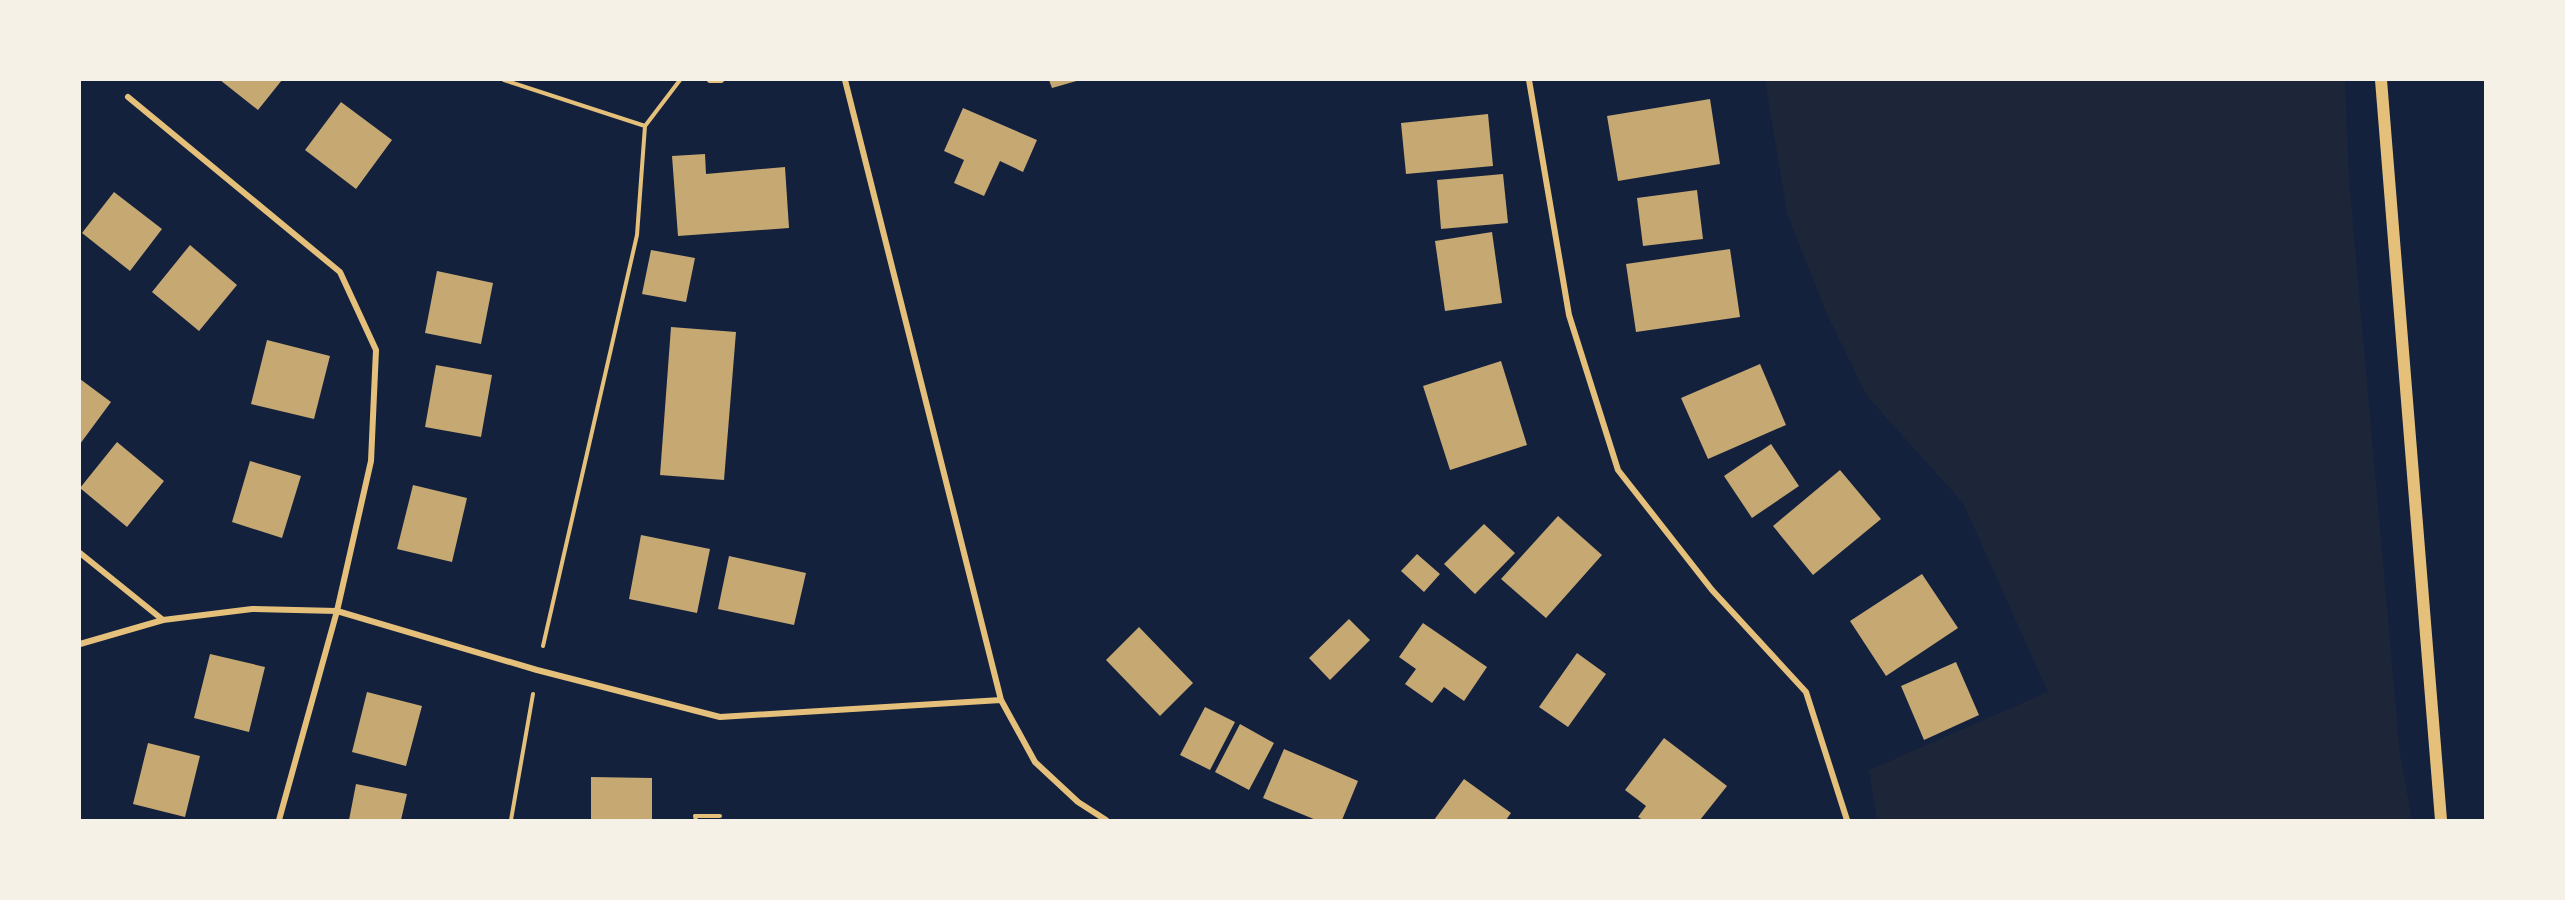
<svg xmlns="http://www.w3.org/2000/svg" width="2565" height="900" font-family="'PT Sans',sans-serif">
	<rect width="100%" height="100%" fill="#14213d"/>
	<path fill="#1d2539" d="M1765,80H2345L2349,180L2400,754L2412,820H1877L1869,770L2048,692L1963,503L1867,396L1826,312L1787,213Z"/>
	<path fill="#c6a872" d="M220,80H282L258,110Z
		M1049,80H1080L1052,88Z
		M1710,99L1720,164L1618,181L1607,116Z
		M341,102L392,140L356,189L305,150Z
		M963,108L1037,140L1023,172L1000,161L984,196L954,183L964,160L944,151Z
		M1488,114L1493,166L1406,174L1401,123Z
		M705,154L706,174L785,167L789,228L678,236L672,156Z
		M1503,174L1508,223L1441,229L1437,180Z
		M1697,190L1703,239L1643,246L1637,198Z
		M114,192L162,229L130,271L82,233Z
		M1492,232L1502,303L1445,311L1435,241Z
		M190,245L237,285L199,331L152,292Z
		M1730,249L1740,317L1636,332L1626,264Z
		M651,250L695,258L686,302L642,294Z
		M437,271L493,283L481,344L425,333Z
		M671,327L736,332L724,480L660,475Z
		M267,340L330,356L314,419L251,404Z
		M1501,361L1527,445L1450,470L1423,386Z
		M1760,364L1786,425L1708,459L1681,398Z
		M436,365L492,375L481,437L425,427Z
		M80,379L111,402L80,444Z
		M117,442L164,481L127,527L80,488Z
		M1771,444L1799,486L1752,518L1724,476Z
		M250,461L301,476L282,538L232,522Z
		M1840,470L1881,519L1813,575L1773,526Z
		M413,485L467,498L452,562L397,549Z
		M1558,516L1602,555L1546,618L1501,579Z
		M1484,524L1515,553L1475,594L1444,564Z
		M641,535L710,549L697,613L629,599Z
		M1417,554L1440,574L1424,592L1401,571Z
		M729,556L806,573L794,625L718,609Z
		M1922,574L1958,628L1886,676L1850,621Z
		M1349,619L1370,640L1330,680L1309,658Z
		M1423,623L1487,667L1464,701L1444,687L1432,703L1405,684L1416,669L1399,657Z
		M1139,627L1193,683L1160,716L1106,660Z
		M1577,653L1606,674L1568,727L1539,707Z
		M210,654L265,667L249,732L194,718Z
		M1956,662L1979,715L1924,740L1901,686Z
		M367,692L422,706L406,766L352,752Z
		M1205,707L1235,722L1210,770L1180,755Z
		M1240,724L1274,743L1249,790L1215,772Z
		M1664,738L1727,786L1700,820H1643L1638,817L1646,806L1625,790Z
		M148,743L200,756L185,817L133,804Z
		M1284,749L1358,781L1342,820H1316L1263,798Z
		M591,777L652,778V820H591Z
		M1464,779L1511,813L1506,820H1434Z
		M356,784L407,794L401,820H349Z"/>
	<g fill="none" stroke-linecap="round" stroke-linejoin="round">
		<path stroke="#e5c07b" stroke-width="4" d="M504,80L645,126
			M543,646L637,235L645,126L680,80
			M511,820L533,694
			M696,820L695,816H720"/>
		<path stroke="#e5c07b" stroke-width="6" d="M710,80H721
			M845,80L1001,700L1035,762L1078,802L1106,820
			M1529,80L1569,315L1618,470L1712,590L1806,692L1847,820
			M128,97L340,272L376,350L371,461L337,611L279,820
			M80,553L163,620
			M80,644L163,620L252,609L337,611L537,670L720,717L1001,700"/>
		<path stroke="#e5c07b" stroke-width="12" d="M2381,80L2441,820"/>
	</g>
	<rect width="2565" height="900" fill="none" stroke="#f6f1e7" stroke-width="162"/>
</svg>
